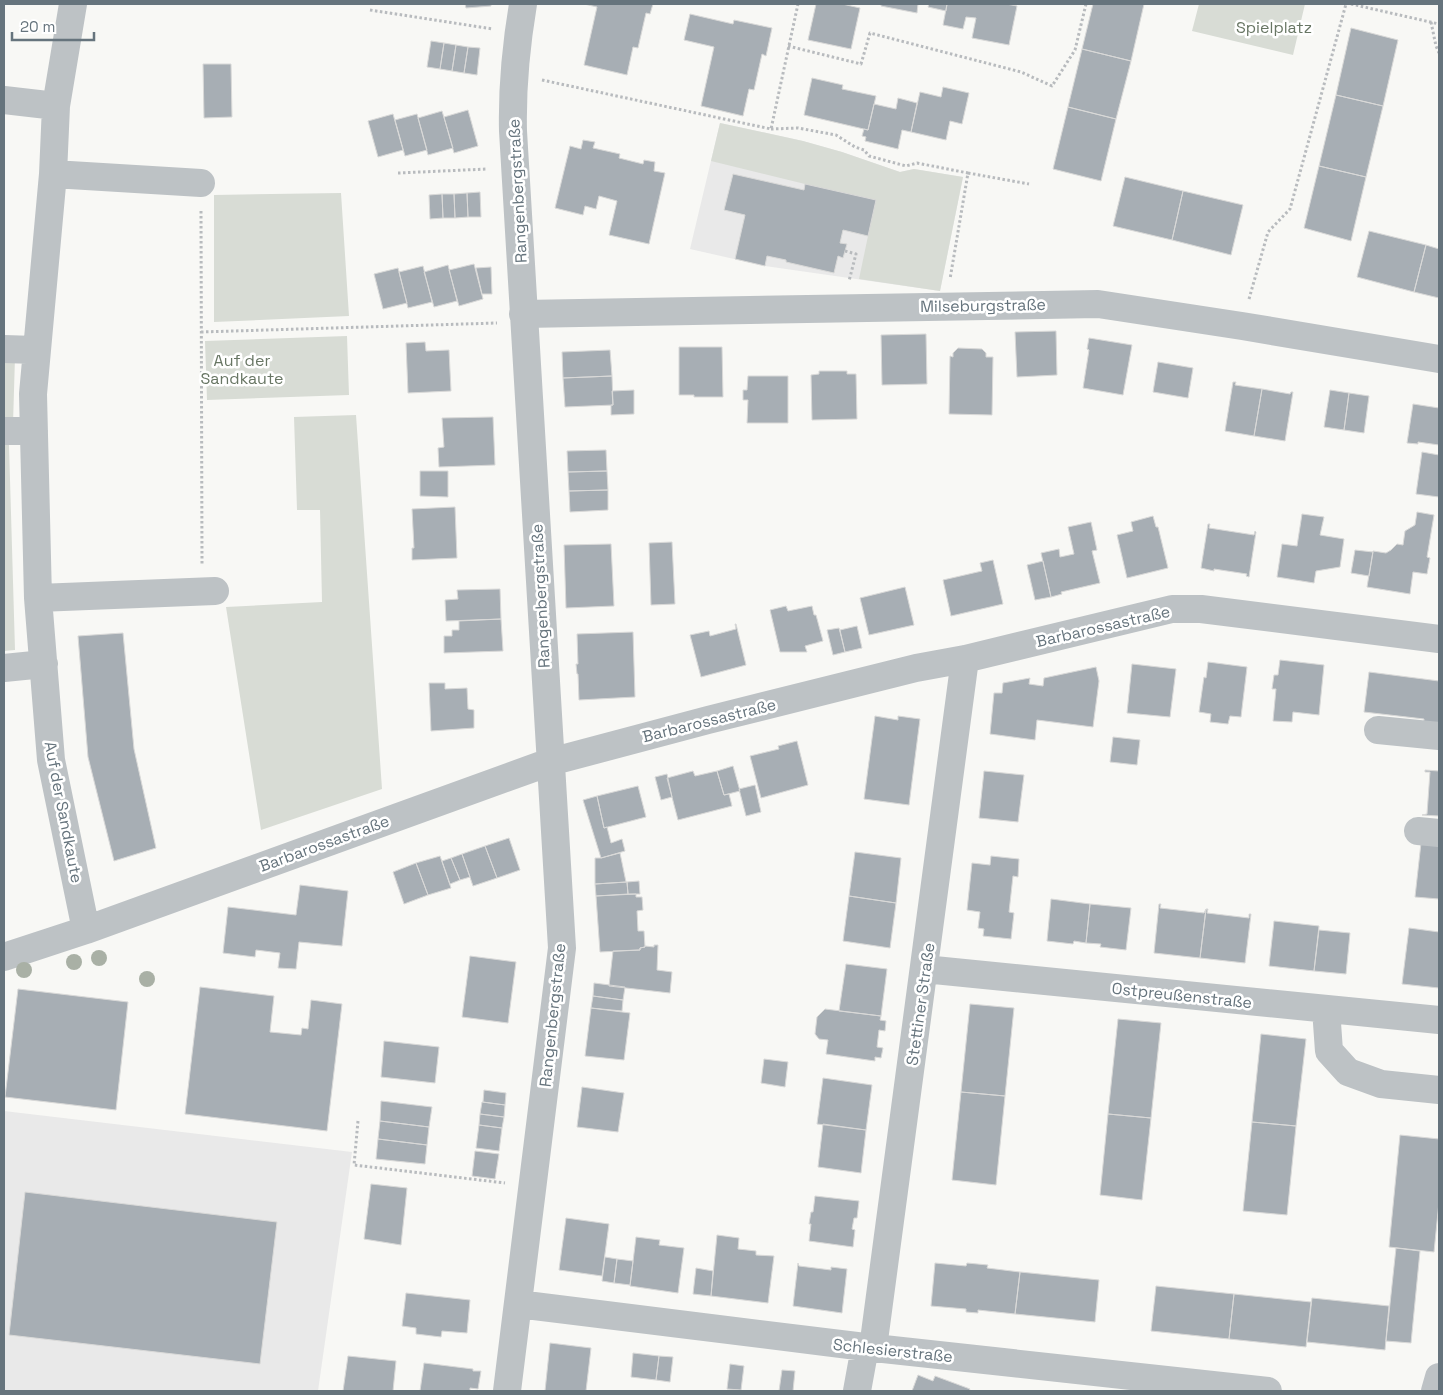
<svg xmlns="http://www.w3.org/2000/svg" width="1443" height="1395" font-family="'Space Grotesk',sans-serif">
	<rect width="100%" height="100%" fill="#f8f8f5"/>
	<path fill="#e9e9e9" d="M720,123L803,141L842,152L900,172L914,169L963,177L940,291L765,266L690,249Z
		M4,1111L352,1152L318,1391H4Z"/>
	<path fill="#d8dcd5" d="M1199,4H1305L1293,55L1192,31Z
		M720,123L803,141L842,152L900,172L914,169L963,177L940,291L859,279L868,236L805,184L711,161Z
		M341,193L349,316L214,322V195Z
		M347,336L349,395L207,400L205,341Z
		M4,356L15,357L13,424H4Z
		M356,415L382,789L261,830L226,607L322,602L320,510H297L294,417Z
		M4,445H9L15,650L4,651Z"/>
	<path fill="#a7aeb4" stroke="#d9d9d8" d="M465,4H491V6L466,8Z
		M584,4H653L650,14L646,13L638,48L633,47L627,75L584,65L597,7Z
		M816,4H842L860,8L851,49L808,40Z
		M881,4H918L917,13L881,6Z
		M929,4H947L946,11L928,7Z
		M947,4H1006L1017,6L1009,45L972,38L976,18L966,17L963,29L943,25Z
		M1093,4H1144L1131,61L1082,49Z
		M690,14L733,24L734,20L772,28L766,56L762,54L754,90L749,89L743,116L701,106L714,47L684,40Z
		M1351,28L1398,40L1383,106L1336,95Z
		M431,41L444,43L440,69L427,67Z
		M444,43L456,45L452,71L440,69Z
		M456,45L468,47L464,73L452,71Z
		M468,47L480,48L477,75L464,73Z
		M1082,49L1131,61L1116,119L1068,107Z
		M203,64H231L232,117L204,118Z
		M812,78L843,85L842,89L876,96L868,130L804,115Z
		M943,87L969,93L962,124L950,121L946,140L911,132L920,92L941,97Z
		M1336,95L1383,106L1366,177L1319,166Z
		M898,98L917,103L911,132L902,130L898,149L865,141L866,137L862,136L864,129L868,130L874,104L896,109Z
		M1068,107L1116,119L1101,181L1053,169Z
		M468,110L478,146L454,153L444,117Z
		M442,111L453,148L428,155L418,118Z
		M393,114L403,150L378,157L368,121Z
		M417,114L427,150L405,156L395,120Z
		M583,140L595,142L593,148L620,154L619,158L643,164L644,160L655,162L654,171L665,173L649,244L609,235L617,201L599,196L596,209L585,206L583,215L555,208L570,146L581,149Z
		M1319,166L1366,177L1351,241L1304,228Z
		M733,174L804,190L805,184L876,200L868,236L843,230L840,243L847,244L843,258L838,256L834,273L786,262V260L767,256L765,266L735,259L745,215L724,210Z
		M1125,177L1183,191L1172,240L1113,226Z
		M1183,191L1243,205L1231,255L1172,240Z
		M480,192L481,217H468L467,193Z
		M467,193L468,217L455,218L454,194Z
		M442,194L443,218L430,219L429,195Z
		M442,194H454L455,218H443Z
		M1369,231L1426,245L1414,292L1357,277Z
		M1426,245L1439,249V298L1414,292Z
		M474,264L483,299L459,306L449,270Z
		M448,265L457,301L434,307L424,272Z
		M423,266L432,302L408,308L399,272Z
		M491,267L492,294H482L476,268Z
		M398,268L407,303L383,309L374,274Z
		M1056,331L1057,375L1017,377L1015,332Z
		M926,334L927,384L882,385L881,335Z
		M1089,338L1132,345L1123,395L1083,388L1089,350L1087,349Z
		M425,342L426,351L449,350L451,391L408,393L406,343Z
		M679,347H722L723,397H694V395H679Z
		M958,348L982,349L986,353V357H993L992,415L949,414L950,356L953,357V353Z
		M610,350L612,376L563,378L562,352Z
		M1158,362L1193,368L1188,398L1153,392Z
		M819,371H847V374H856L857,419L812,420L811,375L819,374Z
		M612,376L613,405L565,407L563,378Z
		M748,376H788V423H747L748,400H743V390H747Z
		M1233,382H1236L1235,385L1262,389L1254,436L1225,431Z
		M1262,389L1290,394L1291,392H1293L1285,441L1254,436Z
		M634,390V414L611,415V405H613L612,391Z
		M1330,390L1349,393L1344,430L1324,427Z
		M1349,393L1369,396L1364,433L1344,430Z
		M1413,404L1439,408V445L1418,442V444L1407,443Z
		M493,417L495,465L439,467L438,448L444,447L442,418Z
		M606,450L607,471L568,472L567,451Z
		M1422,452L1439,455V497L1416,494Z
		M420,471H448V497L420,496Z
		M607,471L608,490L569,491L568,472Z
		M608,490V510L570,512L569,491Z
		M455,507L457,558L412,560V548H414L412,509Z
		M1417,512L1434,515L1427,557L1430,558L1427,574L1413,572L1410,594L1367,587L1373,551L1386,553L1391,550L1397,544L1403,545L1405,531L1415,525Z
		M1302,514L1324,517L1320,535L1344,539L1340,567L1316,571L1314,583L1277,577L1282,544L1297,546Z
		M1153,516L1156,527H1158L1168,568L1127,578L1117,535L1133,531L1131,522Z
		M1091,522L1097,550L1092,551L1100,583L1061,592L1062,594L1051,597L1041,553L1059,549L1060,557L1074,554L1068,527Z
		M1208,524H1210L1209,528L1254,535L1255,531L1256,532L1249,577L1246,576L1247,574L1214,569V571L1201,568Z
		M672,542L675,604L651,605L649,543Z
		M611,544L614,606L566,608L564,545Z
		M1355,550L1373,552L1369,576L1351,573Z
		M993,560L1003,604L951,616L943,580L982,571L980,563Z
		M1043,561L1051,597L1035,600L1027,565Z
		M905,587L914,625L869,635L860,598Z
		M500,589L501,619L446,621L445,600L458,599L457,590Z
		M786,606L788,611L812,606L814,615H816L823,641L805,646L807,652H780L770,610Z
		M501,619L503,651L444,653V636H452V630H459V621Z
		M735,624H736L746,665L701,677L690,635L709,631L710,636L736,629Z
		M857,626L862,648L845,652L840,630Z
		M839,628L845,652L833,655L827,630Z
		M633,632L635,697L579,700L578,674H577L576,664H578L577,634Z
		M123,633L134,749L156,848L114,861L88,757L78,636Z
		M1280,660L1324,665L1319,715L1293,712L1292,722L1273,721L1276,689H1272L1274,675H1278Z
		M1208,662L1247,667L1241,717L1230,716L1228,724L1210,722L1211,714L1199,712L1204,677L1206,678Z
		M1132,664L1176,669L1170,717L1127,713Z
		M1096,667L1099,681L1093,727L1037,720L1035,740L990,734L994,693H1002L1003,683L1030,678L1029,684L1043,686L1044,678Z
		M1369,672L1439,681V731L1423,729L1424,719L1364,712Z
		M429,683H445V689L467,688L468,709L474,710V728L431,731Z
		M875,716L898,720V716L920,719L909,805L864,799Z
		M1113,737L1140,740L1137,765L1110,762Z
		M797,741L808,785L761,798L750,756L779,749L778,746Z
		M733,766L740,791L724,795L717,771Z
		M1425,770L1439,771V816L1422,815L1427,814L1430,772H1425Z
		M693,771L695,776L717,771L724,795L729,794L732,806L678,820L667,778Z
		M984,771L1024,775L1018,822L979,818Z
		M667,774L672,797L661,800L655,777Z
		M755,785L761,812L746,816L739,789Z
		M638,786L646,817L604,828L597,796Z
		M597,796L604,828L607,827L611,843L622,839L625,851L601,858L583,800Z
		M509,838L520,870L497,878L485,846Z
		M1421,843L1439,844V899L1415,897Z
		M485,846L497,878L473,886L462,854Z
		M855,852L901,858L896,903L849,896Z
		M620,853L626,882L595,884V858H601Z
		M462,854L470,877L460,880L451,858Z
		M440,856L451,888L428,895L416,863Z
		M991,856L1019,859L1018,877L1013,876L1009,912L1014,913L1011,939L983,936L984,929L978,928L980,912L967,910L972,863L990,865Z
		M451,858L460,880L450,884L442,861Z
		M416,863L428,895L404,904L393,872Z
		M639,881L640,894H628L627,882Z
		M627,882L628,894L596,896L595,884Z
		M300,885L348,891L342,946L299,942L296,969L278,968L280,953L256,950L255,957L223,953L228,907L296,915Z
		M636,894V897H642L643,910L637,911L638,931H644L645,947L640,948V950L600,952L596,896Z
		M849,896L896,903L890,948L843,941Z
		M1051,899L1090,904L1086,943L1074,941L1073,944L1047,941Z
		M1090,904L1131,908L1126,950L1100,947L1101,944L1086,943Z
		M1159,904H1161L1160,908L1204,913L1206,909L1200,958L1154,953Z
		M1206,909H1208L1207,913L1249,918V914H1251L1245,963L1200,958Z
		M1274,921L1319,926L1314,971L1269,966Z
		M1409,928L1439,932V988L1402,984Z
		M1319,930L1350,933L1346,974L1314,971Z
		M654,945H658L657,970L672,972L670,993L609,986L613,951L640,950V948L645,947V946L654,947Z
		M470,956L516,962L508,1023L462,1017Z
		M846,964L887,969L881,1016L839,1011Z
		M594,983L625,987L623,1000L593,996Z
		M200,987L274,996L270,1032L301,1035L302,1028L308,1029L311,1000L342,1004L327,1131L185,1114Z
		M18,989L128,1002L116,1110L5,1097Z
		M593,996L623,1000L622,1011L591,1008Z
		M970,1004L1014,1008L1005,1096L961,1092Z
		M591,1008L630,1013L624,1060L585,1056Z
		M825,1009L881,1016L880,1020L886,1021L885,1031L879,1030L877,1047L883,1048L881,1058L875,1057V1061L826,1054L828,1040L819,1039L815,1034L817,1017Z
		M1118,1019L1161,1023L1151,1118L1108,1114Z
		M1261,1034L1306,1039L1296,1126L1252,1122Z
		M384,1041L439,1047L435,1083L381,1077Z
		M764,1059L788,1062L785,1087L761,1083Z
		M823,1078L872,1085L866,1130L817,1124Z
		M582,1087L624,1093L618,1132L577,1127Z
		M484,1090L506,1093L505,1105L483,1102Z
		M961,1092L1005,1096L996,1185L952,1180Z
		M381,1101L432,1107L429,1127L380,1121Z
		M482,1102L505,1105L504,1117L480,1114Z
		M480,1114L504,1117L502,1128L479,1125Z
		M1108,1114L1151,1118L1142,1200L1100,1195Z
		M380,1121L429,1127L427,1145L378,1139Z
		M1252,1122L1296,1126L1287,1215L1243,1211Z
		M823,1124L866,1130L861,1173L818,1167Z
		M479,1125L502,1128L499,1151L476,1148Z
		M1400,1135L1439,1139V1202L1434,1252L1389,1247Z
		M378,1139L427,1145L425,1164L376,1159Z
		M475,1151L499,1154L495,1179L472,1176Z
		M371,1184L407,1188L401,1245L364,1239Z
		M25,1192L277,1222L260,1364L9,1335Z
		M815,1196L859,1201L857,1218H854L852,1229L855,1230L853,1247L809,1241L811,1224H809L811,1212H813Z
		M566,1218L609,1224L602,1276L559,1270Z
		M717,1235L739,1238L738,1249L756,1251V1255L774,1256L768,1303L711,1296Z
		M636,1237L660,1240L659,1245L684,1248L678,1293L630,1286Z
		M1396,1248L1420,1251L1411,1343L1386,1341Z
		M605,1257L617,1259L614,1283L602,1281Z
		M617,1259L633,1261L630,1285L614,1283Z
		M798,1263L799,1266L831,1270V1267L847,1269L842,1313L793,1306Z
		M935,1263L966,1266L967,1263L988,1265L987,1268L1020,1272L1015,1314L978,1310V1313L966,1312V1309L931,1306Z
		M696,1268L713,1271L711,1296L693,1294Z
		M1020,1272L1099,1280L1095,1322L1015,1314Z
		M1156,1286L1234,1294L1229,1339L1151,1331Z
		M406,1293L470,1300L467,1333L442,1331L441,1337L416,1334V1328L402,1326Z
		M1234,1294L1311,1302L1306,1347L1229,1339Z
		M1312,1298L1389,1306L1385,1350L1307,1342Z
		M550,1343L591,1348L586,1391H545Z
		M633,1353L659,1356L656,1380L631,1377Z
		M348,1356L396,1361L393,1391H343Z
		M659,1356L673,1357L670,1382L656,1380Z
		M424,1363L473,1369V1371H481L478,1389L470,1388V1391H420Z
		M730,1364L744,1366L741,1390L727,1389Z
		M782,1370L795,1371L793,1391H779Z
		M918,1375L933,1381L935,1376L970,1389L969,1391H912Z"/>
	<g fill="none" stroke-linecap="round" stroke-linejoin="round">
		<path stroke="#b8bbbe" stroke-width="3" stroke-dasharray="2.5 2.5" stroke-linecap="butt" d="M1351,4L1439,24
			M370,10L493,29
			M1431,22L1436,46L1439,53
			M788,46L861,64L870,33L1021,72L1052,86L1075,50L1086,4
			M542,80L771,129L798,4
			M771,129L798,128L836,135L855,147L864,150L869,156L906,166L917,163L968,173L950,279
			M398,173L487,169
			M968,173L1029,184
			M201,211L202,565
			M845,251L856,254L849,281
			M1249,299L1268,232L1290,209L1346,4
			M201,332L497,323
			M358,1121L354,1165L505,1183"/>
		<path stroke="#bdc2c5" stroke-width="28" d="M73,4L56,106L53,174L33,394L38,598L51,760L86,930
			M4,100L56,106
			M53,174L201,183
			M523,314L1098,304L1242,326L1439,359
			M4,349L35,350
			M4,431H34
			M38,598L215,591
			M4,668L44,664
			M1378,730L1439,736
			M1418,831L1439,833
			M4,957L86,930L550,762L708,720L916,668L965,659L1172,609H1201L1439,639
			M924,969L1439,1020
			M1326,1009L1329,1051L1348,1072L1381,1084L1439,1090
			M518,1304L865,1347L1268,1391
			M873,1348L965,659
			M507,1391L562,948L513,131C512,88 516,46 523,4
			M857,1391L865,1347
			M1435,1391L1439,1377"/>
	</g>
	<g fill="#a9b0a5">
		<circle cx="99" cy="958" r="8"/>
		<circle cx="74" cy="962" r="8"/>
		<circle cx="24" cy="970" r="8"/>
		<circle cx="147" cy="979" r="8"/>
	</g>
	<g text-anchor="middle" stroke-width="5" stroke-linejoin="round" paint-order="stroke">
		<g font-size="16" fill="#687664" stroke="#fff">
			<text x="1274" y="33">Spielplatz</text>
			<text x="242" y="366">Auf der<tspan x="242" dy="18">Sandkaute</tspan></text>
		</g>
		<g font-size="16" fill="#66747d" stroke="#fff">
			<text transform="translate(517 191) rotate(-93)" y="6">Rangenbergstraße</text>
			<text transform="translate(983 305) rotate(-1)" y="6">Milseburgstraße</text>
			<text transform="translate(540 596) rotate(-93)" y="6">Rangenbergstraße</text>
			<text transform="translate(1103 626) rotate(-13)" y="6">Barbarossastraße</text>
			<text transform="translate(709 720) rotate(-14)" y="6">Barbarossastraße</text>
			<text transform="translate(64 812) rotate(79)" y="6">Auf der Sandkaute</text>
			<text transform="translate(324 843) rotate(-20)" y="6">Barbarossastraße</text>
			<text transform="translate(1182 995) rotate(6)" y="6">Ostpreußenstraße</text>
			<text transform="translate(920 1004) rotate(-82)" y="6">Stettiner Straße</text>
			<text transform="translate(552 1015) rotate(-84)" y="6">Rangenbergstraße</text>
			<text transform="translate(893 1350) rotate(6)" y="6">Schlesierstraße</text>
		</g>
	</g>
	<rect width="1443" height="1395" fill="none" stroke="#66747d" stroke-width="10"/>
	<path d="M12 32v8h82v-8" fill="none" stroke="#66747d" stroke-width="2.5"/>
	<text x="20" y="32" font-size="15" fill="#66747d" stroke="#ffffff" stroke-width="4" paint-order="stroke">20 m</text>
</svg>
